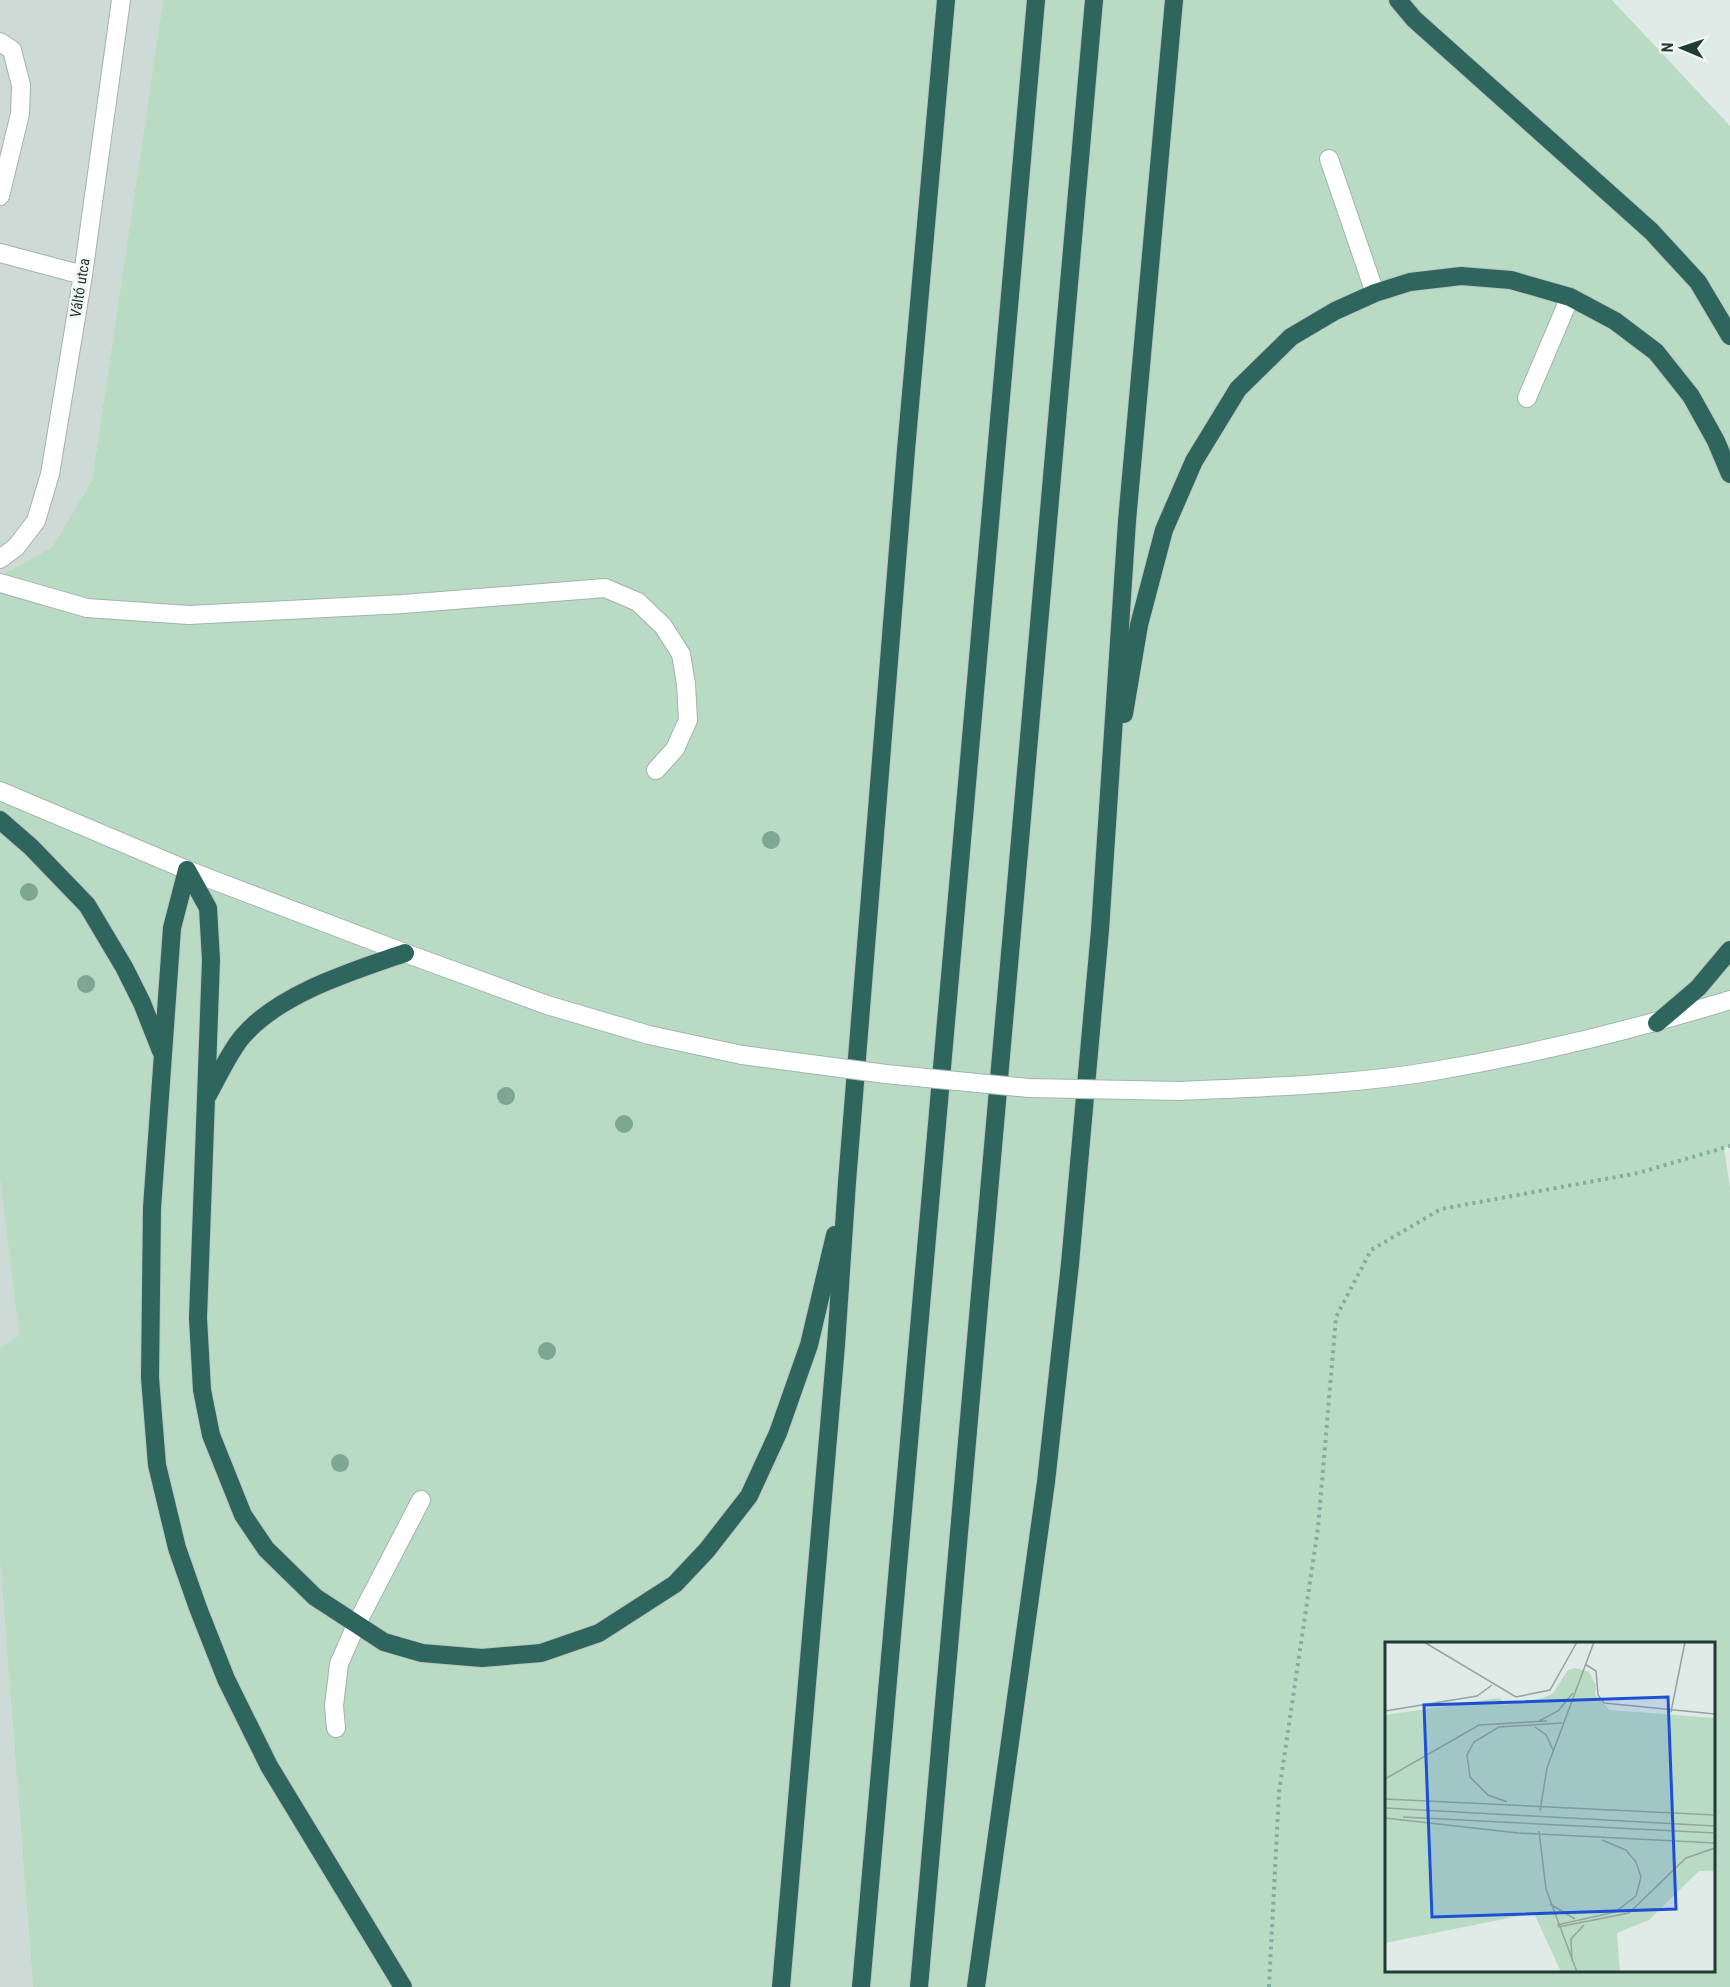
<svg xmlns="http://www.w3.org/2000/svg" width="1730" height="1987" font-family="'Roboto Condensed',sans-serif">
	<rect width="100%" height="100%" fill="#e0eae6"/>
	<path fill="#cedad5" d="M0,0H163L92,480L52,547L0,576Z
		M0,1180L19,1335L0,1348Z
		M0,1560L33,1987H0Z"/>
	<path fill="#b9dbc4" fill-rule="evenodd" d="M163,0H1612L1730,126V1146L1724,1148L1730,1188V1987H33L0,1560V1348L19,1335L0,1180V576L52,547L92,480ZM1386,1644H1714V1970H1386Z"/>
	<g fill="none" stroke-linecap="round" stroke-linejoin="round">
		<g stroke="#a3b2ad" stroke-width="20">
			<path id="lane" d="M0,42L12,50L21,85L20,114L0,196
				M1329,159L1375,293
				M0,253L83,275
				M1527,398L1570,297
				M0,583L87,608L189,615L403,604L605,588L638,602L663,626L681,654L686,684L688,720L675,749L656,770
				M336,1728L334,1706L339,1664L356,1625L421,1500"/>
		</g>
		<g stroke="#a3b2ad" stroke-width="20">
			<path id="street" d="M0,559L16,547L36,521L50,474L83,275L121,0"/>
		</g>
		<g stroke="#9fb6af" stroke-width="20">
			<path id="secondary" d="M0,791L187,870L405,953L547,1005L649,1035L742,1055
				M1181,1091C1265,1087 1350,1085 1434,1071C1534,1054 1633,1030 1730,1000"/>
		</g>
		<g stroke="#bcc4c2" stroke-width="20">
			<path id="highway" d="M1398,0L1414,19L1651,231L1698,282L1730,336
				M1124,714L1139,625L1164,530L1194,461L1238,389L1291,337L1335,311L1375,293L1410,282L1461,276L1511,280L1570,297L1615,321L1656,352L1691,396L1716,441L1730,474
				M0,820L31,847L87,905L124,967L142,1003L161,1051
				M187,870L208,908L211,960L198,1318L202,1390L211,1435L243,1515L266,1549L315,1597L384,1642L422,1653L482,1658L541,1653L599,1633L675,1584L707,1550L749,1496L778,1433L809,1345L835,1235
				M187,870L172,928L152,1208L150,1378L157,1465L177,1548L198,1608L226,1679L269,1766L403,1987
				M1657,1023L1698,988L1730,950
				M208,1095C217,1079 231,1049 243,1036C280,993 353,971 405,953
				M781,1987L836,1345L847,1182L906,450L946,0
				M861,1987L1036,0
				M919,1987L1094,0
				M976,1987L1046,1482L1070,1264L1100,930L1127,521L1174,0"/>
		</g>
		<path stroke="#81ada2" stroke-width="4" stroke-dasharray="3 4.5" stroke-linecap="butt" d="M1269,1987L1279,1792L1318,1528L1336,1317L1371,1250L1441,1209L1638,1173L1730,1146"/>
		<use href="#lane" stroke="#fff" stroke-width="18"/>
		<use href="#street" stroke="#fff" stroke-width="18"/>
		<use href="#secondary" stroke="#fff" stroke-width="18"/>
		<use href="#highway" stroke="#2e665d" stroke-width="18"/>
		<g stroke="#9fb6af" stroke-width="20" stroke-linecap="butt">
			<path id="secondary-bridge" d="M742,1055L886,1074L1029,1088L1181,1091"/>
		</g>
		<use href="#secondary-bridge" stroke="#fff" stroke-width="18"/>
	</g>
	<g fill="#7da790">
		<circle cx="771" cy="840" r="9"/>
		<circle cx="29" cy="892" r="9"/>
		<circle cx="86" cy="984" r="9"/>
		<circle cx="506" cy="1096" r="9"/>
		<circle cx="624" cy="1124" r="9"/>
		<circle cx="547" cy="1351" r="9"/>
		<circle cx="340" cy="1463" r="9"/>
	</g>
	<g text-anchor="middle" stroke-width="5" stroke-linejoin="round" paint-order="stroke">
		<g font-size="15" fill="#213a35" stroke="#f0f7f4">
			<text transform="translate(80 288) rotate(-81)" y="5">Váltó utca</text>
		</g>
	</g>
	<g transform="translate(1385 1642)">
		<rect width="330" height="330" fill="#e0eae6"/>
		<path d="M190,26L204,30L211,43L210,53L225,68L330,76V229H314L264,278L232,291L235,330H176L149,271L0,301V73L115,56L120,63L158,56L168,51L183,28Z" fill="#b9dbc4"/>
		<path fill="none" stroke="#94a49f" stroke-width="1.5" d="M39,0L131,55L165,48L192,0M200,22L211,29L213,53L219,61L330,72M0,69L92,54L107,43M286,70L300,0M154,79L173,69L188,51M150,85L161,93L168,108M0,137L94,83L162,79M0,157L330,173M122,160L103,153L85,135L82,113L89,100L114,85L177,81M0,166L330,184M155,169L162,126L209,0M18,175L330,191M0,176L133,191L330,201M154,189L161,247L192,330M165,262L190,277M172,283L230,270L251,254L256,235L251,220L241,208L217,198M173,285L244,271L301,216L330,206M187,319L186,297L199,283"/>
		<path fill="#1d4ed8" fill-opacity="0.15" stroke="#1d4ed8" stroke-width="3" d="M283,55L291,267L47,275L39,63Z"/>
		<rect width="330" height="330" fill="none" stroke="#213a35" stroke-width="3"/>
	</g>
	<g transform="translate(1682 48) rotate(272)" stroke="#f0f7f4" stroke-width="4.5" paint-order="stroke">
	<path d="M0-4.5L10 22L0 15L-10 22Z" fill="#213a35"/>
	<text y="-9" font-size="16" font-weight="bold" text-anchor="middle" fill="#213a35">N</text>
	</g>
</svg>
